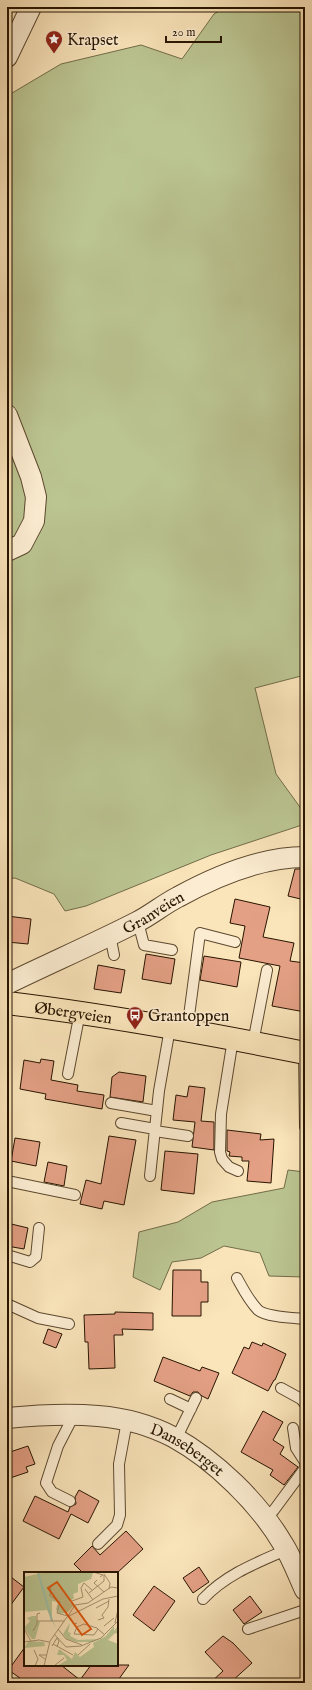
<svg xmlns="http://www.w3.org/2000/svg" width="312" height="1690" font-family="'IM FELL English',serif">
	<rect width="100%" height="100%" fill="#fae4ba"/>
	<filter id="stains"><feTurbulence type="fractalNoise" baseFrequency=".005" numOctaves="4"/><feColorMatrix values="0 0 0 0 .2 0 0 0 0 .09 0 0 0 0 .02 0 0 0 .5 -.17"/></filter>
	<radialGradient id="worn" r=".72"><stop offset=".6" stop-color="#630" stop-opacity="0"/><stop offset="1" stop-color="#630" stop-opacity=".3"/></radialGradient>
	<path fill="#bbc592" stroke="#716c49" d="M226,7H305V675L255,688L276,774L305,814V824L211,855L86,906L65,911L54,894L15,878L7,879V96L61,64L141,45L182,59L214,14Z
		M288,1170L305,1172V1277L269,1276L260,1253L224,1246L201,1258L172,1262L160,1290L133,1277L139,1232L178,1222L212,1202L284,1188Z"/>
	<path fill="#e4a085" stroke="#271400" d="M295,869H305V900L288,896Z
		M235,899L270,907L263,937L294,943L290,961L305,963V1012L272,1006L280,966L239,958L245,926L230,923Z
		M7,916L31,919L28,944L7,942Z
		M146,954L175,959L171,984L142,979Z
		M204,956L241,962L237,987L200,980Z
		M98,965L125,970L121,993L94,989Z
		M41,1059L54,1061L51,1080L78,1085L77,1091L104,1095L102,1109L45,1099L46,1094L20,1089L24,1060L40,1063Z
		M119,1072L146,1076L143,1102L110,1097L112,1077Z
		M189,1086L205,1088L201,1121L214,1122V1150L192,1147L195,1122L173,1120L176,1095L187,1097Z
		M227,1130L261,1134L260,1140L274,1139L271,1183L247,1181L249,1161H242V1157L229,1156L230,1152L227,1151Z
		M109,1136L136,1140L124,1205L104,1201L102,1209L80,1204L86,1180L101,1184Z
		M15,1138L40,1142L36,1166L11,1161Z
		M165,1151L198,1154L194,1194L161,1190Z
		M48,1162L67,1166L64,1186L44,1182Z
		M7,1223L28,1228L24,1249L7,1246Z
		M173,1270H201V1282H208V1302H201V1316H172Z
		M115,1312L153,1313V1330L122,1329L123,1335H114L115,1368L89,1369L88,1342H85L84,1315L115,1314Z
		M48,1329L62,1334L56,1348L43,1343Z
		M252,1342L262,1346L263,1343L286,1354L275,1380H274L268,1391L232,1373L244,1347L249,1349Z
		M163,1357L200,1371L202,1367L219,1373L208,1399L202,1396L198,1392H193L190,1396L154,1381Z
		M263,1411L283,1422L273,1440L284,1447L280,1454L298,1467L284,1485L270,1475L273,1470L241,1452Z
		M28,1446L35,1464L26,1467L28,1472L7,1479V1453Z
		M79,1490L99,1501L88,1523L71,1514L59,1539L23,1521L35,1496L68,1512L70,1507L76,1504L75,1497Z
		M126,1531L143,1549L117,1573H83L74,1564L92,1546L100,1555Z
		M199,1567L209,1582L193,1593L183,1578Z
		M7,1574L24,1587L7,1610Z
		M154,1586L175,1601L154,1631L133,1615Z
		M250,1596L262,1612L244,1624L233,1610Z
		M223,1636L233,1643L252,1663L230,1683H210L223,1671L205,1652Z
		M25,1647V1665H61L80,1680L91,1665H129L116,1683H27L7,1669V1665H12Z"/>
	<g fill="none" stroke-linecap="round" stroke-linejoin="round">
		<g stroke="#5c482e" stroke-width="12">
			<path id="service" d="M138,922L144,945L172,950
				M110,935L114,955
				M187,1031L200,933L235,942
				M233,1039L221,1114L220,1152L222,1159L229,1167L238,1171
				M253,1043L267,970
				M304,1053L305,1127
				M68,1074L80,1012
				M111,1103L157,1111
				M121,1123L155,1129
				M155,1131L188,1136
				M150,1176L159,1091L170,1028
				M7,1181L75,1195
				M7,1255L30,1262L36,1257L39,1228
				M237,1278C243,1289 249,1301 258,1310C266,1317 294,1318 305,1319
				M7,1304L38,1318L69,1324
				M281,1388L301,1399L305,1404
				M170,1399L191,1409
				M293,1428L296,1448L305,1462
				M176,1439L196,1398
				M70,1501L52,1492L46,1483L58,1446L74,1415
				M267,1518L274,1510L305,1468
				M98,1544L117,1525L120,1515L119,1464L127,1421
				M203,1599C225,1575 256,1563 286,1550
				M248,1629L305,1610"/>
		</g>
		<g stroke="#5c482e" stroke-width="22">
			<g id="minor">
				<path d="M7,57L31,7"/>
				<path d="M7,415L31,477L36,497L34,521L22,544L7,551"/>
				<path id="s1" d="M7,984C50,963 94,944 137,922C151,915 164,904 178,897C216,876 262,857 305,857"/>
				<path id="s2" d="M7,1418C37,1415 67,1413 98,1416C123,1418 150,1425 173,1437C215,1460 259,1503 283,1544C292,1558 298,1575 305,1590"/>
			</g>
		</g>
		<g stroke="#271400" stroke-width="24">
			<g id="primary">
				<path id="s3" d="M7,1003C107,1015 206,1033 305,1053"/>
			</g>
		</g>
		<use href="#service" stroke="#fcedd2" stroke-width="10"/>
		<use href="#minor" stroke="#fcedd2" stroke-width="20"/>
		<use href="#primary" stroke="#fae4ba" stroke-width="22"/>
	</g>
	<defs>
		<g id="sight-pin" transform="scale(0.9)"><path d="M0 17L-7.5 6A9.5 9.5 0 1 1 7.5 6Z" fill="#8f2418" stroke="#fcedd2"/><path d="M0-6L1.8-2.2L6-1.7L2.9 1.2L3.7 5.4L0 3.3L-3.7 5.4L-2.9 1.2L-6-1.7L-1.8-2.2Z" fill="#fff"/></g>
		<g id="bus-pin" transform="scale(0.9)"><path d="M0 17L-7.5 6A9.5 9.5 0 1 1 7.5 6Z" fill="#8f2418" stroke="#fcedd2"/><path d="M-5-6H5V4H4V6H2V4H-2V6H-4V4H-5ZM-3.5-4V0h7V-4ZM-3.5 1.2v1.5H-2V1.2ZM2 1.2v1.5H3.5V1.2Z" fill="#fff"/></g>
	</defs>
	<g fill-rule="evenodd">
		<use href="#sight-pin" x="54" y="39"/>
		<use href="#bus-pin" x="135" y="1015"/>
	</g>
	<g text-anchor="middle" stroke-width="3" stroke-linejoin="round" paint-order="stroke">
		<g font-size="16" fill="#271400" stroke="#fcedd2" text-anchor="start">
			<text x="67" y="45">Krapset</text>
			<text x="148" y="1021">Grantoppen</text>
		</g>
		<g font-size="16" fill="#271400" stroke="#fcedd2">
			<text dy="6" stroke="none"><textPath href="#s1" startOffset="163">Granveien</textPath></text>
			<text dy="6" stroke="none"><textPath href="#s3" startOffset="67">Øbergveien</textPath></text>
			<text dy="6" stroke="none"><textPath href="#s2" startOffset="188">Danseberget</textPath></text>
		</g>
	</g>
	<g transform="translate(24 1572)">
		<rect width="94" height="94" fill="#fae4ba"/>
		<path d="M22,0L69,1L67,7L54,12V20L49,22L50,26L45,30L50,33L44,40L35,42L32,37L34,30L28,29V46L32,57L23,38L0,40V5ZM8,44H12V47L16,50L11,67H8L0,56L6,49L3,46ZM46,51L44,60L47,61L46,64L54,68L75,67L69,70H52L43,67L39,62ZM90,54V59L94,54V62L91,61L84,68L94,72V94H33L43,88L40,83H33L35,77L48,87L51,80L56,85L70,75L69,71L82,64ZM5,69L20,70L21,74L0,76Z" fill="#bbc592"/>
		<path fill="none" stroke="#9fbfa9" stroke-width="2" d="M14,0L28,49"/>
		<path fill="none" stroke="#a69170" stroke-width="1" d="M69,0L79,3L76,5M73,8L70,11L80,20M27,13L26,24L36,30L33,41L44,44M61,17L69,28M65,21L80,9V2L86,11L85,17M48,29L59,25L57,16L60,11L68,18M72,36L85,29M44,44L51,33L64,31L87,15L94,16M45,44L50,52L53,51M74,48L80,46L78,43L84,35L85,27M14,49H40M91,51L94,37M80,54L90,46M0,57L7,69M34,57L42,67L58,73M74,57L70,63L50,62L53,55L60,52L73,56L75,58L81,63M9,59L13,52V42L16,41M30,62L42,75L57,74L77,66L94,49M0,70L15,68L25,70M29,72L49,83M28,74L33,66L35,69L33,75M10,78L14,87L11,94M54,83L66,72M21,87L15,83H22M20,94L26,69L43,45L79,27L94,24M30,94L40,86"/>
		<path fill="#de560b" fill-opacity="0.15" stroke="#de560b" stroke-width="2" d="M33,10L67,57L58,63L24,16Z"/>
		<rect width="94" height="94" fill="none" stroke="#271400" stroke-width="2"/>
	</g>
	<rect width="312" height="1690" fill="none" stroke="#fae4ba" stroke-width="24"/>
	<rect x="8" y="8" width="296" height="1674" fill="none" stroke="#271400" stroke-width="2"/>
	<rect x="12" y="12" width="288" height="1666" fill="none" stroke="#271400"/>
	<path d="M166 36v6h55v-6" fill="none" stroke="#271400" stroke-width="2"/>
	<text x="172" y="36" font-size="12" fill="#271400" stroke="#fcedd2" stroke-width="3" paint-order="stroke">20 m</text>
	<rect width="100%" height="100%" filter="url(#stains)"/>
	<rect width="100%" height="100%" fill="url(#worn)"/>
</svg>
